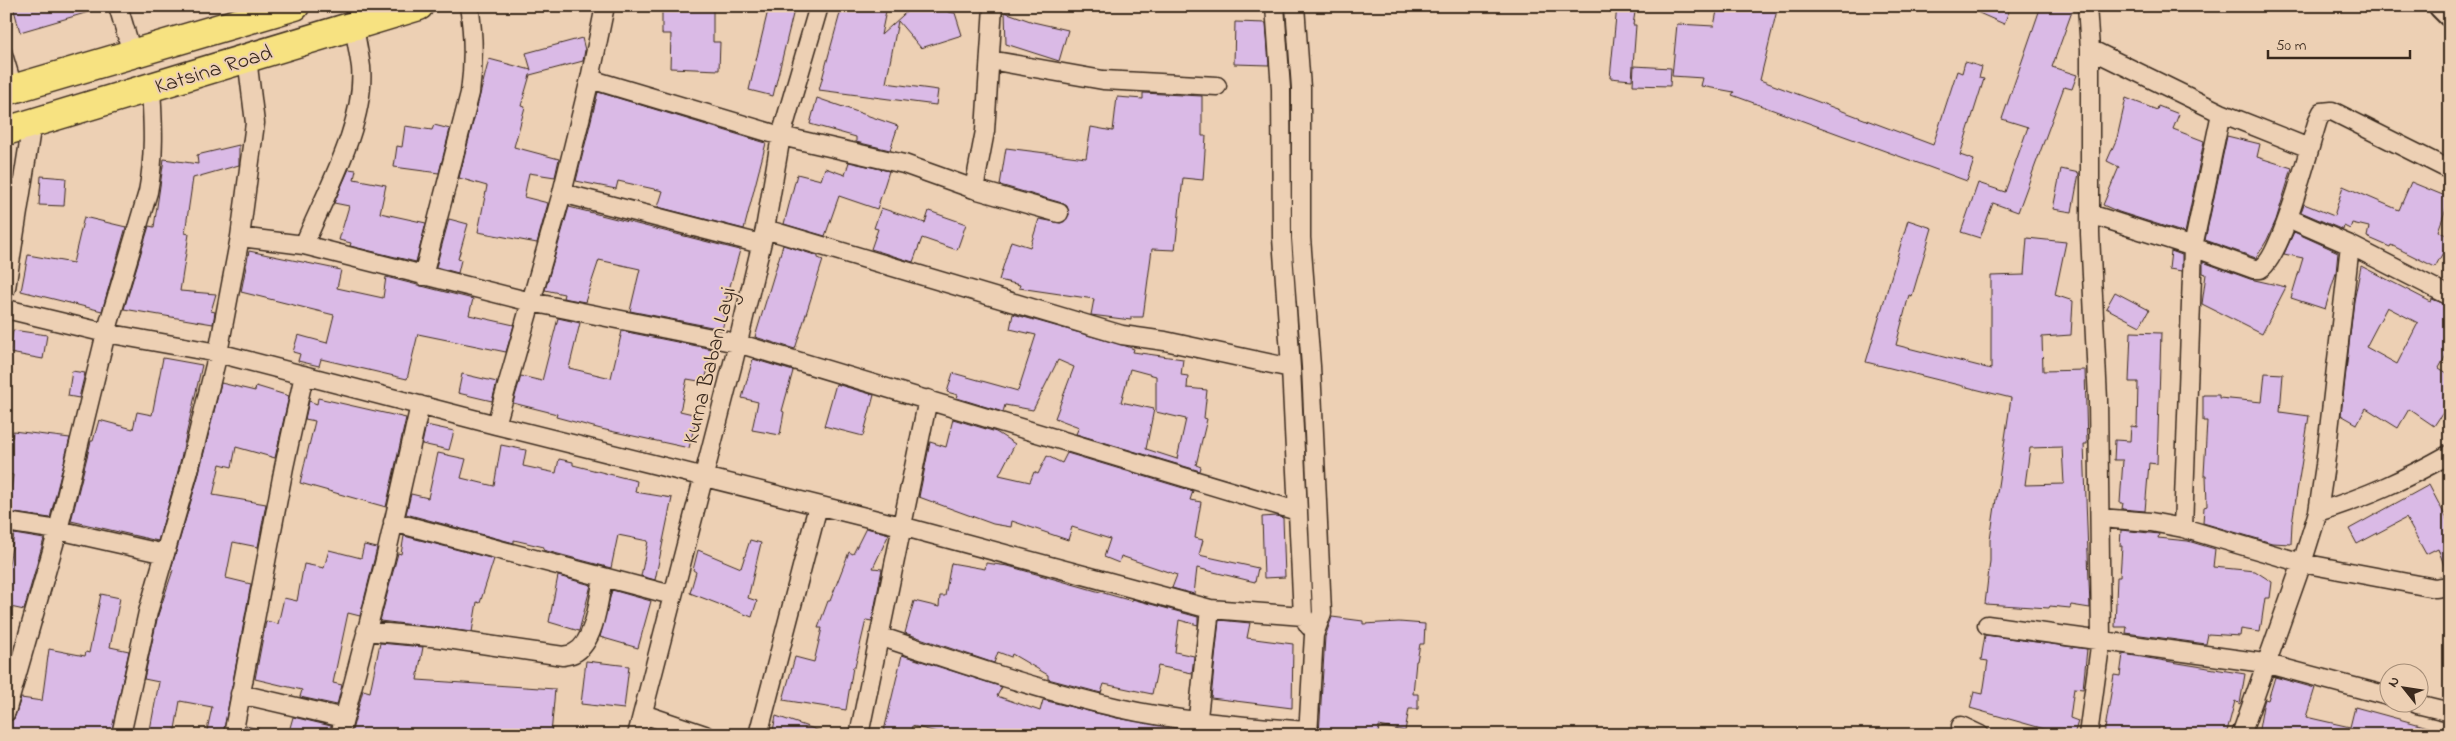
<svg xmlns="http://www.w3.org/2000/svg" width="2456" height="741" font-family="'Indie Flower',sans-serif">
	<rect width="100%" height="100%" fill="#edd0b4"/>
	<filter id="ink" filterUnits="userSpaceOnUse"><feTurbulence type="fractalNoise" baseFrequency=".02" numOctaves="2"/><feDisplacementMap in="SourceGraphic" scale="10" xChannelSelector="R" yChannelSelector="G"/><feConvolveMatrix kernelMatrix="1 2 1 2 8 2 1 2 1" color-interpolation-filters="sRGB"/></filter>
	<g filter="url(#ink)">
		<path fill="#dabae6" stroke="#3b2a1e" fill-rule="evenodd" d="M13,6H91L92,11L20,32Z
			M662,6H713V42H720L719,70L670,68L671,34H662Z
			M769,6H795L773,96L749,90Z
			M842,6H887L881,35L913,6H944L948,12L955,13L962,35L921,48L898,21L886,83L938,90L936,105L819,90Z
			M1617,6H1636L1633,25H1636L1632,80L1610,78Z
			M1718,6H1778L1760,80L1933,145L1957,71L1962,73L1965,62L1982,67L1979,78L1984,79L1960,155L1974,160L1967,181L1732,95L1734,92L1701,86L1703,78L1672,76L1677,24L1714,26Z
			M1963,6H2011L2004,24Z
			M2041,6H2074L2052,67L2077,75L2072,89L2064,87L2018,212L1993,203L1980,238L1961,232L1978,183L2005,192L2028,127L2002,119Z
			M1005,12L1033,22L1068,30L1059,61L1006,44Z
			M1235,22L1266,23L1269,65L1234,64Z
			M582,38L585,50L583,61L530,75L521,106L525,107L514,147L559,159L555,177L529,173L524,197L548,203L537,243L478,232L487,186L459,178L489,59L531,70L526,53Z
			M1634,66L1671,68L1670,86L1633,85Z
			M598,92L766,143L744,229L658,207L663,191L618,181L616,189L576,181Z
			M1143,93L1202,96V136H1206L1203,180L1183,178L1175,250L1152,249L1143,317H1131V320L1091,315L1094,299L1019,288L1020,285L999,280L1011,241L1030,247L1039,219L1061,223L1069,215L1067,206L1062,203L1000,185L1006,148L1086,158L1091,127L1113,131L1117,97L1143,99Z
			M817,98L898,126L890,150L856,142V137L810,124Z
			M2126,98L2157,110L2158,106L2179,114L2173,129L2204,141L2185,233L2119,212L2103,205L2119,167L2107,161L2117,138Z
			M434,125L450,129L439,173L394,167L397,146L402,147L405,126L432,130Z
			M2227,136L2260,144L2257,157L2292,168L2276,220L2267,240L2256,258L2205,240Z
			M239,145V165L193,178L185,233L189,234L180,291L216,294L211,311L215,312L213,324L124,309L149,226L154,227L164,159L198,164L197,155Z
			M849,162L889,171L877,209L839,196L825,236L784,224L797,174L821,180L825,168L845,175Z
			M349,169L356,170L354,179L386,185L380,213L426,223L416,262L350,246L351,243L339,240L349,206L334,203Z
			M2061,169L2079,173L2072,212L2053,209Z
			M41,176L66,178L64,206L39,205Z
			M2411,182L2450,198L2438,231L2450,237V240L2435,267L2391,245L2390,247L2367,237L2369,227L2352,223L2350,229L2344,226L2343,230L2301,212L2304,204L2334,216L2343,186L2399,210Z
			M569,207L740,250L722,315L726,316L722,329L630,311L640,269L599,260L585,302L563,298L564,294L545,290Z
			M881,208L925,223L929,211L966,224L957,250L922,238L913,262L871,249L878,229L874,228Z
			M84,217L126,227L102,311L21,291L28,255L73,263Z
			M449,219L468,224L458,259L461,260L458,273L436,267Z
			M1908,220L1932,228L1912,296L1909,295L1896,345L1991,369V276L2024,275L2027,238L2066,242L2055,295L2073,301L2071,335L2042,337L2043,371L2085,370L2087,444H2084L2090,608L2071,605L2070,608L2050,606L2049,608L1985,604L1990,561V540L2011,398L1866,362ZM2062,447L2064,484L2025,485L2030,448Z
			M2294,232L2338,252L2336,273L2325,309L2291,298L2303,258L2284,254Z
			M783,245L818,256V258L823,260L795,349L755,337Z
			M249,251L341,270L337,288L383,298L386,277L473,299L469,315L514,325L506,352L418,334L407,379L321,359L319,366L298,361L300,354L293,352L298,335L327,343L334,315L241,292Z
			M2171,251L2182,255V271L2169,269Z
			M2203,262L2250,279L2286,287L2262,334L2202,304L2206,274L2203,273Z
			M2361,266L2431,302L2432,299L2450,306V348L2439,368L2450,375V402L2434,426L2409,409L2398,428L2366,408L2357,424L2341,415L2354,301ZM2387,307L2418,323L2397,364L2366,347Z
			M2115,292L2149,310L2140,326L2106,308Z
			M1013,314L1126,346L1134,349L1133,352L1183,359L1181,375L1188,376L1187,388L1207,390L1204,418L1207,419L1196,465L1201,467L1200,471L1076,434L1079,427L1055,418L1074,367L1058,360L1033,410L1005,405L1003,412L957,398L958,395L947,392L953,373L1018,391L1036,335L1010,329ZM1130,369L1156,376V412L1186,419L1177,459L1146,449L1154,409L1121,402Z
			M558,318L580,323L569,368L611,378L622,331L712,349L705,382L687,379L680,411L697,415L689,448L601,429L556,417L557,414L513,403L521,376L542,381Z
			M13,330L47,335L43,359L10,353Z
			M2131,332L2161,333L2157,464L2149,463L2145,511L2122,509L2123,503H2120L2123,460H2114L2115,440L2130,441L2131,426L2137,427L2138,382H2129Z
			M163,358L202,365L178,471L158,541L71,521L91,441H93L99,420L133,429L137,412L152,415Z
			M753,359L793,371L782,411L784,412L780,435L752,430L758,402L742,398Z
			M72,371L85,373L79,398L68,396Z
			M2265,373L2283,374L2280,412L2309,416L2292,523L2291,544L2272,543L2203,523L2204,507L2207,506L2206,475H2204L2207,421H2203V395H2219V398L2262,402Z
			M462,374L497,382L492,401L458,393Z
			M221,383L255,391L256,386L289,396L275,458L236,447L232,467L220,464L213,495L266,504L258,547L233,542L226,578L251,584L223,735H206L212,707L180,701L174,735H149L159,682L144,679L158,615L173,570L171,569L198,477Z
			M836,384L874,395L863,436L824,426Z
			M318,398L406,418L386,507L300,483L315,421L305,419L309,401L317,404Z
			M953,419L996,432L1015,444L999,475L1030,482L1034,472L1038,474L1047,456L1062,463L1067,453L1193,491L1190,500L1201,502L1195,538L1203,540L1199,555L1258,568L1255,582L1197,568L1194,594L1172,588L1177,575L1121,556L1119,563L1104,557L1110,539L1072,527L1068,540L1012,521L1011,527L993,524L919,497L930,442L946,447Z
			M426,425L454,431L449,450L422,444Z
			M13,431L70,438L50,518L8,512L13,475L6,474V437L12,438Z
			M501,445L526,450L523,466L556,473L559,459L573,462V465L637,481L635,492L672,498L655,580L641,576L648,541L618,535L611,568L543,550L544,547L514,540V543L406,514L411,494L428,498L438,453L466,459L461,478L494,486Z
			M2429,485L2450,525V574H2447L2438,548L2426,554L2406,518L2357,544L2349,529Z
			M1277,516L1283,518L1285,577L1264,578L1262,517Z
			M866,528L889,534L873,568L882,569L872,621L866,620L855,667H853L846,710L783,700L795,657L814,662L822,628H818L828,601H830L849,552L853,554Z
			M2121,530L2159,534L2158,538L2188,541L2215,549L2213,567L2255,571L2272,582L2270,598H2265L2260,632L2241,629L2240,636L2208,634L2206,644L2126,633L2127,627H2115L2117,577H2120L2122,546H2120Z
			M14,534L44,539L24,610L6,606V583Z
			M404,536L494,559L480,603L477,602L472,632L380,621L398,553L401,554Z
			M750,540L761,543L748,598L757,601L752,617L690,593L696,572L693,570L698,550L741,568Z
			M364,545L377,548L360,616L348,613L333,683L342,685L337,705L300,697L302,690L255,679L266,621L278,624L284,598L297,601L304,564L324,568L329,550L361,558Z
			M951,563L985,569L986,563L1008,566L1132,601V599L1198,617V625L1179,620L1175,652L1194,656L1192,673L1158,666L1152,694L1104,684L1101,693L1048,679V675L1012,654L1011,657L998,652L994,663L905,633L914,601L939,607L940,596H945Z
			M558,576L591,585L579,631L549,622Z
			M612,590L651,601L638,648L600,637Z
			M101,594L120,598L110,647L129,651L111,735H6V722L14,719L21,698L42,701L49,649L85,656L86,652L89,653Z
			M1332,617L1363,621V624L1399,622L1425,624L1424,644H1420L1417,661H1416L1413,694H1418V709H1409L1405,731L1379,726L1378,734L1355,730V735L1336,733V735H1319L1325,637Z
			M1219,620L1250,623L1247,638L1293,644L1292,708L1211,698Z
			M1985,635L2087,649L2083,689L2074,688L2070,718L2078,721L2074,735H2066L1970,708L1974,692L1983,694L1988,661L1981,660Z
			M380,643L423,647L417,680L555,689L551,735L351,734L363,690L370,692Z
			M2123,654L2245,674L2240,704L2235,701L2226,735H2104L2114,675L2120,676Z
			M902,655L1002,687L997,696L1040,711L1043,700L1117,718L1186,730V735H971L954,730L953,735H950L912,726L910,735H883Z
			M586,661L629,666L624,709L581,704Z
			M2275,677L2315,688L2306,717L2350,727L2355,707L2439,730L2438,735H2258L2263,706L2265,699L2268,700Z
			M776,716L823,732L822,735H772Z
			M293,717L331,726L330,735H288Z
			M246,726L259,729V735H244Z"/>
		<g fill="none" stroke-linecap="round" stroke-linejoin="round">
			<g stroke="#3b2a1e" stroke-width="12">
				<path id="lane" d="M6,49L17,85"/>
			</g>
			<g stroke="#3b2a1e" stroke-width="21">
				<path id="street" d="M118,6L132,53
					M1275,6L1281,89L1282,238L1291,368L1303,616L1309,626
					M1295,6L1301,88V238L1311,366L1322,613L1314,635L1308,735
					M2087,6L2090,49V234L2098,400L2101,639L2088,735
					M2090,49L2221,113L2309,148
					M990,60L1103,80L1217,86
					M590,79L781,136L904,164L974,189L1059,213
					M2221,113L2193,247L2254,269H2260C2282,258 2309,147 2318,120L2322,112L2332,111L2450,170
					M974,189L985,131L993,6
					M562,193L761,244
					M2090,214L2193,247L2183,528
					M2288,218L2350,245L2450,296
					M765,229L1122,335L1165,341L1291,368
					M240,237L304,245L531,302L737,343L1297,511
					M304,245C325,194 366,123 361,67C359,53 356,39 354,26
					M423,276L470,93C474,63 474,36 469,6
					M6,288L32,123
					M6,309L106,333L218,353L496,425L901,526L1210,609L1303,616
					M496,425L562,193L590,79L605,6
					M2318,512C2368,496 2404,480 2450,454
					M2100,518L2151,522L2183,528L2302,563L2435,588L2450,586
					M6,522L58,530L165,554
					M393,522L672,595
					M1987,625L2264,663L2388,696
					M366,631L441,638L563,656C566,655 571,655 574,653C595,643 599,598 603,577
					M879,636C958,662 1037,690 1119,708C1181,722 1244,726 1308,731
					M240,694L344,718
					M2417,704L2450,712
					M6,712L58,530L106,333L148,192C155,156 153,123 151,87
					M643,714L705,735
					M1961,726L1980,735
					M121,735L148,612L188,474L218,353L240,237L255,123L247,58
					M233,735L284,467L304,375
					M340,735L385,560L420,405
					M637,735L734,359L765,229L781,136L819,6
					M758,735L818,506
					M859,735L928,399
					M1196,735L1210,609
					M2241,735L2302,563L2318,512L2325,465L2350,245"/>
			</g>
			<g stroke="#3b2a1e" stroke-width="29">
				<path id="secondary" d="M2442,6L2450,14"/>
			</g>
			<g stroke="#3b2a1e" stroke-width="31">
				<path id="highway" d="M6,91L295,6
					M6,131L419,6"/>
			</g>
			<use href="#lane" stroke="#edd0b4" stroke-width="9"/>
			<use href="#street" stroke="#edd0b4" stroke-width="18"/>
			<use href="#secondary" stroke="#edd0b4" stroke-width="25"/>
			<use href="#highway" stroke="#f7e281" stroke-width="28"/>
		</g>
	</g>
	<g text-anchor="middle" stroke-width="4" stroke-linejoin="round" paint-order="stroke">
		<g font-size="22" fill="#3b2a1e" stroke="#edd0b4">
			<text transform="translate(213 68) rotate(-17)" y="8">Katsina Road</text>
			<text transform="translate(708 365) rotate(-76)" y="8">Kurna Baban Layi</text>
		</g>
	</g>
	<rect width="2456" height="741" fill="none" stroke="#edd0b4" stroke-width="25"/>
	<rect x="12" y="12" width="2431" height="716" fill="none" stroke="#3b2a1e" stroke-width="2" filter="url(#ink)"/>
	<g transform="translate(2404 688) rotate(300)"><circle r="24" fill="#edd0b4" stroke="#a68e78"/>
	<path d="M0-4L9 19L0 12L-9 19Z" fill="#3b2a1e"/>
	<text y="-8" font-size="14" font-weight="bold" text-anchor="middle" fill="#3b2a1e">N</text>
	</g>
	<path d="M2268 50v8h142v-8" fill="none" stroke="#3b2a1e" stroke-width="2.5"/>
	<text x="2276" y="50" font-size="15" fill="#3b2a1e" stroke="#edd0b4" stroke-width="4" paint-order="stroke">50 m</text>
</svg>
